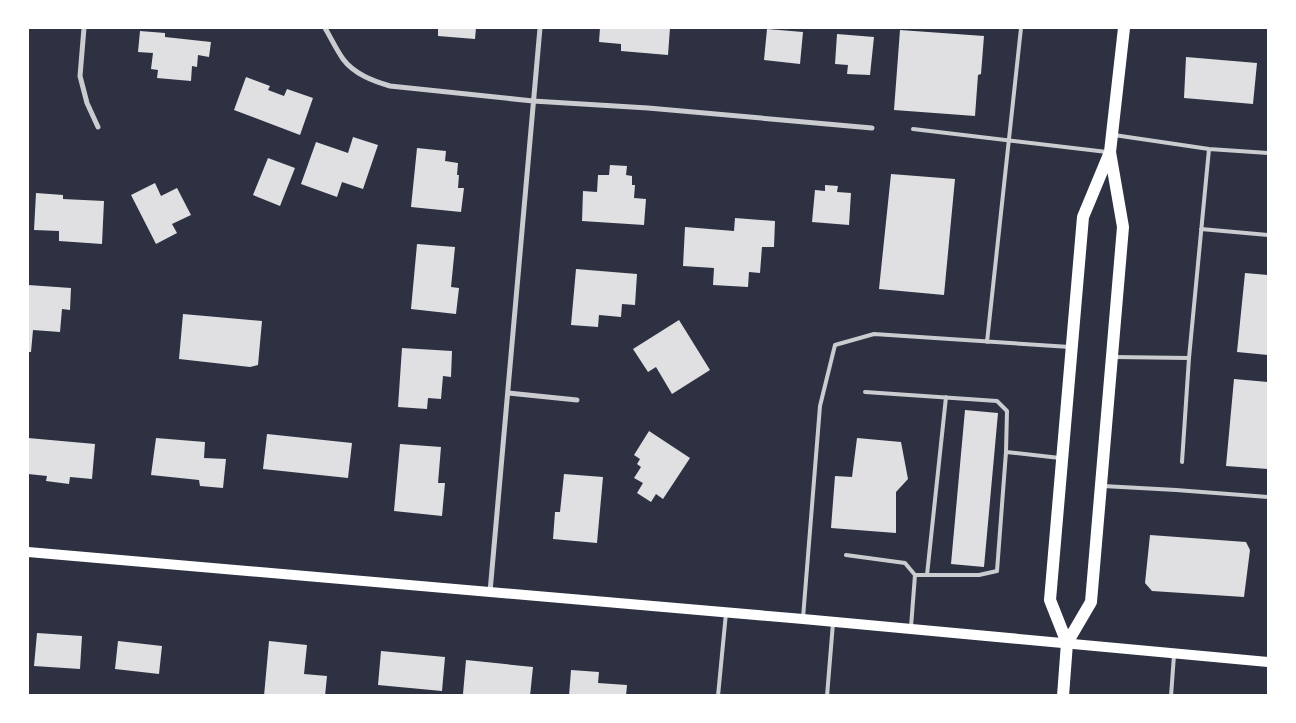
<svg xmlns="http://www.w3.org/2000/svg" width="1296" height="723" font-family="'DM Sans',sans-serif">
	<rect width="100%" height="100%" fill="#2d3142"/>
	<path fill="#e0e0e3" d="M438,28H476L475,39L438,36Z
		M600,28H670L668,55L621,51V44L599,42Z
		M767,29L803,32L800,64L764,60Z
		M900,30L984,36L981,74L978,75L975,116L894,110Z
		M140,31L165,33V37L211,42L209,57L198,55L197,67L192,66L191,81L157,78L158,70L151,69L153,53L138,52Z
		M837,34L874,37L870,75L847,74L848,65L835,64Z
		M1186,57L1257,63L1253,104L1184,98Z
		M246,77L270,86L268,90L284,96L287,89L313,98L300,135L234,110Z
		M353,137L378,145L363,189L342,182L337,197L301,184L316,142L348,153Z
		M417,148L446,151L445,161L458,163L457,175H459L458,188H464L461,212L411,207Z
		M268,158L295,168L280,206L253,195Z
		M610,165L627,166L626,175L632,176V185H635L634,198L646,199L644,225L582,221L583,191L597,192L598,175H609Z
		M891,174L955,179L944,295L879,289Z
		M155,183L161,196L177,188L191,215L172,224L177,233L156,244L131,195Z
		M825,185L838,186L837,192L851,193L849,225L812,222L815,190L825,191Z
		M36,193L63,195V199L104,201L102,244L59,241V231L34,230Z
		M735,218L775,221L774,247H762L760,273L749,272L748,287L713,285L714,268L683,266L685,227L734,231Z
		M417,244L455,247L451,287L459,288L456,314L411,309Z
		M576,269L637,274L635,305L622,304L621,317L599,315L598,327L571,325Z
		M1245,273L1268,275V355L1237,352Z
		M28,285L71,288L70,310L62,309L60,332L33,330L31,352H28Z
		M183,314L262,321L258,365L250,367L179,359Z
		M679,320L710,370L672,394L656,367L648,372L633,349Z
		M402,348L452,351L451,377L443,376L441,399L428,398L427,409L398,407Z
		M1234,379L1268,382V469L1226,466Z
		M965,410L998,413L984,567L951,564Z
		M649,431L690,458L663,499L656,494L651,502L637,493L643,483L634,478L641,467L637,464L640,459L634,455Z
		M267,434L352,443L348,478L263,469Z
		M28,438L95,444L92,479L70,477L69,484L46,481L47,476L28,474Z
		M156,438L205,442L204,458L226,459L223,488L200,486L199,480L151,475Z
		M857,438L901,442L908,479L896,492V533L831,528L835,476L852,477Z
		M400,444L441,447L438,483H445L442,516L394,511Z
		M564,474L603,477L597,543L553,539L555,512H560Z
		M1150,535L1246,542L1250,550L1244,597L1152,591L1145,583Z
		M37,633L82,636L80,669L34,666Z
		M118,641L162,646L159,674L115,669Z
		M269,641L307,645L304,674L327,676L325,696H264Z
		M381,651L445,657L442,691L378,685Z
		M466,660L533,667L530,696H468L463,694Z
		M571,670L599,672L598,683L627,685L626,696H569Z"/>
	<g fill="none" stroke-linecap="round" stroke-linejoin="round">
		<path stroke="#caccd0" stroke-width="4" d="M913,129L1107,152
			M1114,135L1209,149L1268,153
			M1201,229L1268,235
			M987,342L1021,28
			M1114,357L1189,358
			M865,392L997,401L1007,411L1006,452L1060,458
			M1182,462L1189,358L1209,149
			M1103,486L1176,490L1268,497
			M846,555L905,563L915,575
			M927,575L946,397
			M803,618L820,406L835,345L874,334L1070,347
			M911,627L915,575H979L997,571L1006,452
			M718,696L726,613
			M827,696L833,623
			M1171,696L1174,655"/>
		<path stroke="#caccd0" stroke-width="5" d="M84,28L80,76L87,103L98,127
			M325,28C331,38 336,49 343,59C354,74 373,81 390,86L533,101L648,108L872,128
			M508,393L577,400
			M490,592L540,28"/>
		<path stroke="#fff" stroke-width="10" d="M28,552L803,619L1268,662"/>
		<path stroke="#fff" stroke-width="12" d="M1067,643L1050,600L1083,217L1110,152L1124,28
			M1063,696L1067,643L1091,602L1123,227L1110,152"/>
	</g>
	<rect width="1296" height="723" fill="none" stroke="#ffffff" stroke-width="58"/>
</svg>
